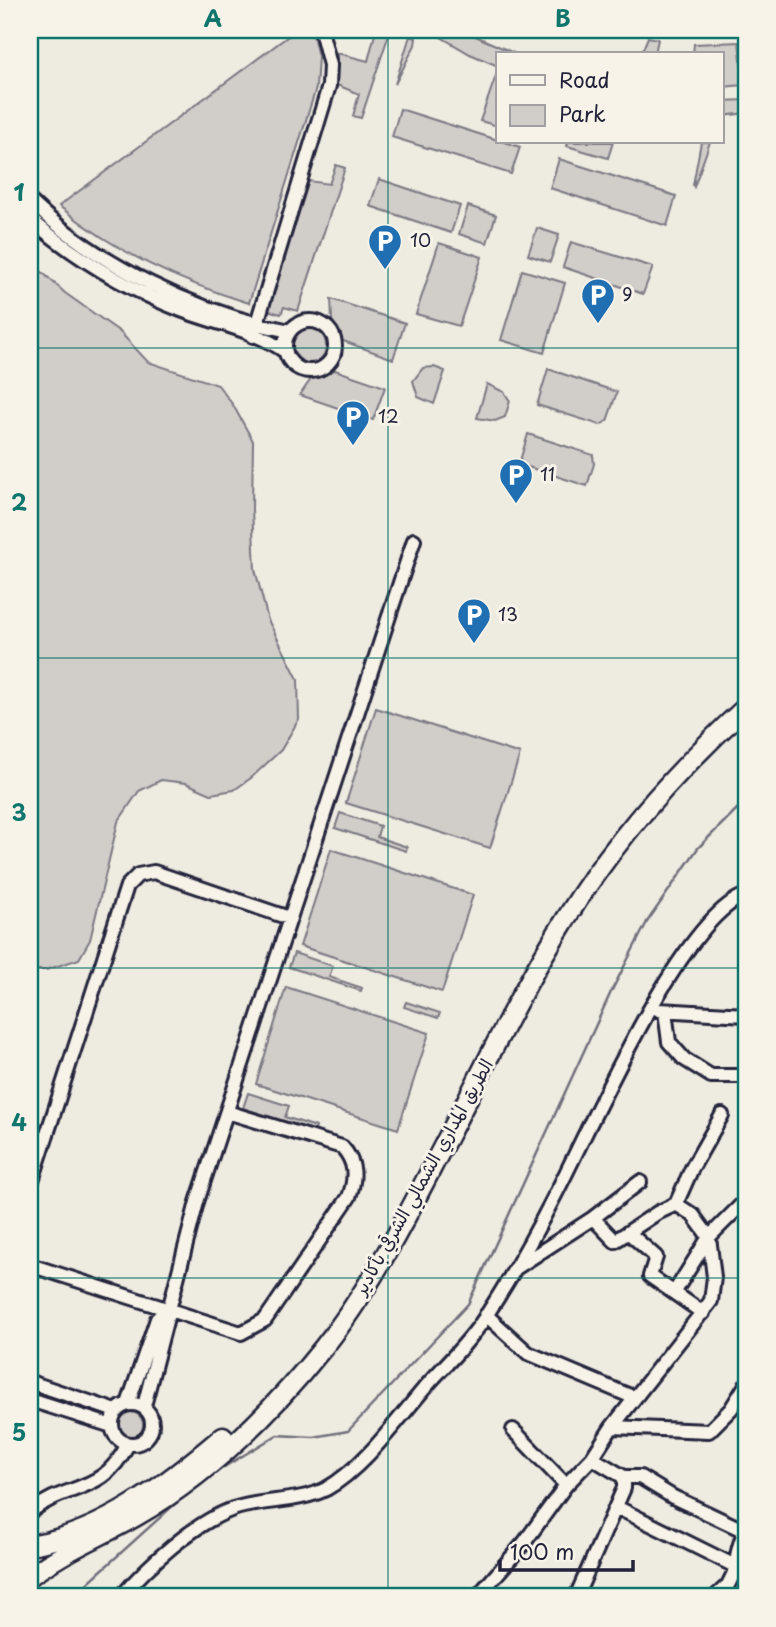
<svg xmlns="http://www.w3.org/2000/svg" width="776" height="1627" font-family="'Playpen Sans','Playpen Sans Arabic',sans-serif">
	<rect width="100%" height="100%" fill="#eeebe1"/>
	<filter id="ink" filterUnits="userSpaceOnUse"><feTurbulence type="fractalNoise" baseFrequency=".0143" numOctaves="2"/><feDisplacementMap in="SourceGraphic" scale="14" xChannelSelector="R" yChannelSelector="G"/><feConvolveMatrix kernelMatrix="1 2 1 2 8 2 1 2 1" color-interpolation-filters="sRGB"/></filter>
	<g filter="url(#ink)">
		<path fill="#d1cdc9" stroke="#7a7882" stroke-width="2" d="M290,30H312L318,57L316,88L249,303C178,281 117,253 59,206L291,34Z
			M376,30H385L389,34L361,118L353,116L359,94L337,85V53L368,61Z
			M429,30H462L516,54H498V66L470,54Z
			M410,36L416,38L415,45L395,84Z
			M648,37L658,39L655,54H641Z
			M739,42L744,85L722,87V54H693L694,44Z
			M498,70V126L480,121Z
			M746,100V113L722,116V101Z
			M400,109L520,147L511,174L392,137Z
			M568,142H613L608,158L567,146Z
			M701,142H710L694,187L693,185Z
			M559,159L676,196L667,226L550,188Z
			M336,165L345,168L298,311L284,307L281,314L270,311L268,308L309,181L329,184Z
			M379,179L460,206L451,233L370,206Z
			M468,206L496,215L487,243L459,234Z
			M537,228L559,235L550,262L528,255Z
			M571,242L653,267L643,294L563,267Z
			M439,243L482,257L459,326L416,314Z
			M30,261L65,293L120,332L148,362L218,385L233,405L253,441L252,509L255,569L268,620L298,679L299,719L281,750L251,778L234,790L211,794L186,783L161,780L139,791L118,822L90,940L79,959L46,970H30Z
			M522,270L565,283L544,353L501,340Z
			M331,299L405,323L393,359L343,341L332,320Z
			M290 346a18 18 0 1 1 36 0a18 18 0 1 1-36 0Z
			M434,367L445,371L434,404L418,397L413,381L423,368Z
			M548,369L617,392L607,421L600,425L537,405Z
			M335,370L385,387L373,420L300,395L311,379Z
			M487,384L504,392L510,401L505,417L495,421L477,418Z
			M528,434L593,455L594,464L587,486L519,464Z
			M376,708L520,754L490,848L346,803Z
			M340,813L380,826L377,837L407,847L406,851L335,828Z
			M331,849L473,895L442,992L300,946Z
			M294,953L333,966L329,977L362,988L361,991L289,967Z
			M286,987L429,1033L398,1129L256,1084Z
			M406,1002L440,1013L438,1018L404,1007Z
			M248,1093L289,1106L285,1117L316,1127L315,1131L243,1108Z
			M117 1425a13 13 0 1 1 26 0a13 13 0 1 1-26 0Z"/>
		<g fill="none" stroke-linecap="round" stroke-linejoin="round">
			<path stroke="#716f7b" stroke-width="2.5" d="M211,1475L277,1435L314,1437L348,1431L468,1304L611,992L647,922L698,848L746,800
				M72,1597L186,1494"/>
			<g stroke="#22223b" stroke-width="18">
				<path id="minor" d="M30,201C97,265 198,314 290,331
					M30,219C76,258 125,288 181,310C215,323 258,331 286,352
					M285 346a25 25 0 1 1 50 0a25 25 0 1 1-50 0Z
					M253,336L329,86L330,65L321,30
					M659,1010L746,1015
					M665,1011L669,1042L684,1059L711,1076H746
					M30,1187L127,886L138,875L154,872L289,918
					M593,1218L640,1182
					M629,1233L656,1257L650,1276L703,1313
					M30,1265L241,1333L265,1320L349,1197C356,1178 356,1162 342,1147L227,1112
					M516,1268L593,1218L615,1241L657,1213L676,1204
					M674,1293L709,1237L693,1215L676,1204L692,1168L722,1115
					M486,1315L528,1353L635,1398
					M30,1382L116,1411
					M30,1400L112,1426
					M112 1424a20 20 0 1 1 40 0a20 20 0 1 1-40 0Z
					M128,1404L157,1319L167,1309
					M144,1406L197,1202L414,540
					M612,1427L709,1431L731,1409L746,1385
					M513,1430L566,1485L592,1458
					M624,1477H640L673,1497L745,1531
					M618,1508L737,1567L728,1585L715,1597
					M30,1512C69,1481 102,1496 128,1444
					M746,1527C740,1544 729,1566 746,1577
					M121,1597C147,1566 194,1523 233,1509C262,1499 298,1503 326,1489C364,1468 400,1416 429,1383C448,1362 469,1342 484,1319C509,1281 532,1240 553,1199C588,1133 680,917 746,895
					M477,1597L524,1543L566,1485
					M576,1597L624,1488V1477L592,1458L612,1427L711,1301L714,1277L709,1237L746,1200"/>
			</g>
			<g stroke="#22223b" stroke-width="23">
				<path id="highway" d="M30,1545C102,1534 168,1483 223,1436
					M30,1576C66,1550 98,1538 135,1517C208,1475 271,1413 323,1348C374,1285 411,1207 449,1135C487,1062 523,986 567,917C616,838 678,769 746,707"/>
			</g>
			<use href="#minor" stroke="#f7f3e8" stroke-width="12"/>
			<use href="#highway" stroke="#f7f3e8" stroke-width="18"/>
		</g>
	</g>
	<path fill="none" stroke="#0f766e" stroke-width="2" stroke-opacity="0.55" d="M388,30V1597M30,348H746M30,658H746M30,968H746M30,1278H746"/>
	<defs>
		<g id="parking-pin" transform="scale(1.75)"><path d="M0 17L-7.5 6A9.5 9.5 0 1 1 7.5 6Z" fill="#1f6fb2" stroke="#f7f3e8"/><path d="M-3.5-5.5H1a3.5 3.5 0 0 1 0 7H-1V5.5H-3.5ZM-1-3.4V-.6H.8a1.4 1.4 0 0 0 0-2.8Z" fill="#fff"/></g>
	</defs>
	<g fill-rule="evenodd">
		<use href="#parking-pin" x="385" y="241"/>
		<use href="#parking-pin" x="598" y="295"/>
		<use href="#parking-pin" x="353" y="417"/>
		<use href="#parking-pin" x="516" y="475"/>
		<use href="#parking-pin" x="474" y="615"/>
	</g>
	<g text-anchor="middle" stroke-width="6" stroke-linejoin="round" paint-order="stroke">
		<g font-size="18" fill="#22223b" stroke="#f7f3e8" text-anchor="start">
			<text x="410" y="247">10</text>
			<text x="622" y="301">9</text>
			<text x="378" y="423">12</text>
			<text x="540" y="481">11</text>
			<text x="498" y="621">13</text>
		</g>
		<g font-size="18" fill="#22223b" stroke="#f7f3e8">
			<text transform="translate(424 1177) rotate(-61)" y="6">الطريق المداري الشمالي الشرقي بأكادير</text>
		</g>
	</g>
	<rect width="776" height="1627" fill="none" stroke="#f7f3e8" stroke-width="77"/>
	<rect x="496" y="52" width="228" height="91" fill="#f7f3e8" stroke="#a29fa3" stroke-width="2"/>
	<rect x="510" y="75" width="35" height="10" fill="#f7f3e8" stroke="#a29fa3" stroke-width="2"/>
	<text x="559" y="88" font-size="21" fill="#22223b">Road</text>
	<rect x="510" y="105" width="35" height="21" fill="#d1cdc9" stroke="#a29fa3" stroke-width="2"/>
	<text x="559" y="122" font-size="21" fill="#22223b">Park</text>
	<path d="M500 1560v10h133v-10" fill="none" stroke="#22223b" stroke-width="3.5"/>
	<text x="510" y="1560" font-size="21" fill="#22223b" stroke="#f7f3e8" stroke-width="5" paint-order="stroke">100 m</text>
	<rect x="38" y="38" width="700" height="1550" fill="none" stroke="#0f766e" stroke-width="2.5"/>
	<g font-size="23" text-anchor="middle" font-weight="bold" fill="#0f766e">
		<text x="213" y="27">A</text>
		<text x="563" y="27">B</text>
		<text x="19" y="201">1</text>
		<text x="19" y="511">2</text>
		<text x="19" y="821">3</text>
		<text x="19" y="1131">4</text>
		<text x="19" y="1441">5</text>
	</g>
</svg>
